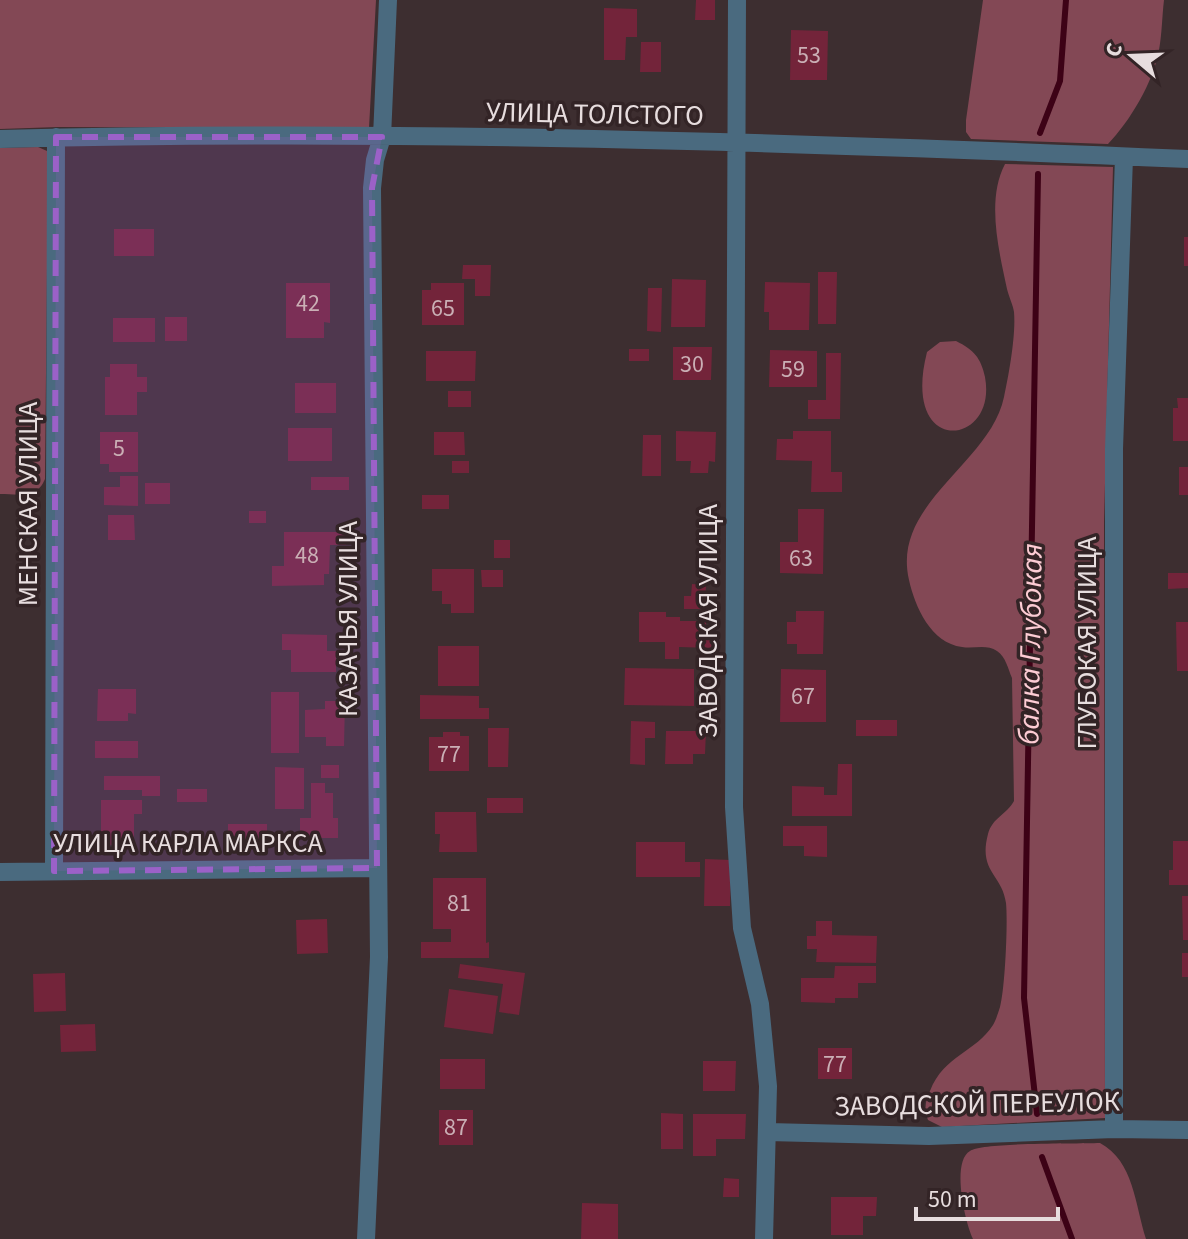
<svg xmlns="http://www.w3.org/2000/svg" width="1188" height="1239" font-family="'Source Sans 3',sans-serif">
	<rect width="100%" height="100%" fill="#3d2e30"/>
	<path fill="#834855" d="M0,0H376L369,128L58,127L0,129Z
		M983,0H1164C1162,17 1162,34 1159,50C1153,83 1130,121 1108,144L971,139L966,132V120Z
		M38,147L47,151L48,164L45,479C37,499 19,494 0,494V148Z
		M1005,164L1113,167L1104,523L1105,1118L942,1127L928,1120C924,1110 925,1101 930,1091C944,1055 976,1052 993,1025C996,1020 998,1013 1000,1007C1005,989 1008,922 1006,903C1002,874 978,872 988,834C992,818 1007,814 1014,801L1012,678C1008,669 1006,657 997,651C987,644 974,649 962,647C931,643 915,607 909,580C891,503 990,464 1004,397C1009,374 1016,335 1014,312C1013,305 1009,297 1007,289C999,251 986,200 1005,164Z
		M956,341C974,350 981,358 985,377C998,447 900,458 927,352L940,342Z
		M1100,1143C1134,1161 1135,1205 1146,1239H973C965,1222 951,1162 970,1151C984,1142 1078,1144 1100,1143Z"/>
	<g fill="none" stroke-linecap="round" stroke-linejoin="round">
		<path stroke="#3d0216" stroke-width="6" d="M1040,133L1060,81L1066,0
			M1037,1114L1024,998L1038,174
			M1042,1157L1072,1239"/>
	</g>
	<path fill="#73243a" d="M696,0H715V20H695Z
		M604,8L637,9V37H626L625,60H604Z
		M791,30L828,31L827,80H790Z
		M641,42H661V72H640Z
		M114,229H154V256H114Z
		M1184,237H1188V266H1184Z
		M463,265H491L490,296H475V279H462Z
		M818,272H837L836,324H818Z
		M672,279L706,280L705,327H671Z
		M765,282L810,283L809,330H769V312H764Z
		M286,283H330V323L324,322V338H286Z
		M431,283H464V325H422V290H431Z
		M648,288H662L661,332L647,331Z
		M165,317H187V341H165Z
		M113,318H155V342H113Z
		M673,347H712L711,380H673Z
		M629,349H649V361H629Z
		M770,350L817,351V387H769Z
		M426,351H476L475,381H426Z
		M826,353H841L840,419H808V400H826Z
		M110,364H137V377H147V392H137V415H105V377H110Z
		M295,383H336V413H295Z
		M448,391H471V407H448Z
		M1177,398H1188V441H1173V408H1178Z
		M288,428H332V461H288Z
		M676,431L716,432L715,462L709,461L708,473H690L691,461H676Z
		M793,431H831V472H842V492H811L812,461L776,460L777,439H793Z
		M100,432H138V472H109V464H100Z
		M434,432H464L465,455H434Z
		M643,435H661V476H642Z
		M452,461H469V473H452Z
		M1179,467H1188V495H1179Z
		M120,476H138V506L104,505V487H120Z
		M311,477H349V490H311Z
		M145,483H170V504H145Z
		M422,495H449V509H422Z
		M798,509H824L823,574L780,573V542H798Z
		M249,511H266V523H249Z
		M108,515H134L135,540H108Z
		M284,532H346V545H330L329,574H324V585L272,586V566H284Z
		M494,540H510V558H494Z
		M432,569H474V613H451V604H442V591H432Z
		M481,570H503V587H482Z
		M1168,573H1188V588L1168,589Z
		M692,584L706,585L705,609H684V596H691Z
		M796,611H824L823,654H797V644H787V622H796Z
		M639,612H666V617H680V621H706V626H714L713,648L679,647V659H665V642H639Z
		M1176,622H1188V671H1177Z
		M282,634L327,635V651H336V672H291V650H282Z
		M438,646H479V686H438Z
		M625,668L694,669V706L624,705Z
		M781,669L826,670V722H780Z
		M98,689H136V714L128,713V721H97Z
		M271,692H299V753H271Z
		M420,695L479,696V708H489V719H420Z
		M325,701H345L344,746H326V737H305V710L325,709Z
		M856,720H897V736H856Z
		M631,721L655,722V738H645V765L630,764Z
		M488,728H509L508,767H488Z
		M666,731H706L705,754H693V764H665Z
		M443,732H460V736H469V771H429V737H443Z
		M95,741H138V758H95Z
		M838,764H852V816H792V786L824,787V795H837Z
		M321,765H339V778H321Z
		M275,767L304,768V809H275Z
		M104,776H160V796H142V790H104Z
		M311,783H325V793H333V818H338V838H300V818H311Z
		M177,789H207V802H177Z
		M487,798H523V813H487Z
		M101,800H142V814H134V845H101Z
		M435,812H476L477,852H439L440,834H435Z
		M228,824H267V842H228Z
		M783,826H827V857L804,856V846H783Z
		M1173,841H1188V885H1169V870H1173Z
		M636,842H685V862H700V877H636Z
		M705,859L731,860L730,906H704Z
		M433,878H486V943L489,942V958H421V942H451V929H433Z
		M1182,896H1188V940H1183Z
		M327,919L328,953L297,954L296,920Z
		M816,921H832V935L877,936L876,963L816,962L817,949H807V936H816Z
		M1182,953H1188V977H1182Z
		M460,964L525,973L519,1015L499,1012L503,984L458,978Z
		M835,966H876V983H858V998H835V1003L801,1002V978H834Z
		M65,973L66,1011L34,1012L33,974Z
		M449,989L498,996L493,1034L444,1027Z
		M95,1024L96,1051L61,1052L60,1025Z
		M818,1048H852V1079H818Z
		M440,1059H485V1089H440Z
		M703,1061H736L735,1091H703Z
		M439,1110H473V1145H439Z
		M661,1113L683,1114V1149H661Z
		M693,1114H746L745,1139H716V1156H693Z
		M724,1178L739,1179V1197H723Z
		M831,1197H877L876,1216H863V1235H831Z
		M582,1203L618,1204V1239H581Z"/>
	<g fill="none" stroke-linecap="round" stroke-linejoin="round">
		<path stroke="#4a6a7f" stroke-width="18" d="M737,0L734,807L742,928L760,1004L768,1086L764,1239
			M0,139C396,129 793,142 1188,159
			M54,871L56,137
			M0,872L377,868
			M1114,1129V449L1124,157
			M768,1132L929,1136L1114,1129L1188,1130
			M366,1239L379,957L372,188L375,160L382,137L388,0"/>
	</g>
	<path fill="#9b61c8" fill-opacity="0.2" stroke="#9b61c8" stroke-width="6" stroke-dasharray="16 10" stroke-linejoin="round" d="M56,137H382L372,188L377,868L54,871Z"/>
	<g text-anchor="middle" stroke-width="7" stroke-linejoin="round" paint-order="stroke">
		<g font-size="24" fill="#caafb5">
			<text x="809" y="63">53</text>
			<text x="308" y="311">42</text>
			<text x="443" y="316">65</text>
			<text x="692" y="372">30</text>
			<text x="793" y="377">59</text>
			<text x="119" y="456">5</text>
			<text x="307" y="563">48</text>
			<text x="801" y="566">63</text>
			<text x="803" y="704">67</text>
			<text x="449" y="762">77</text>
			<text x="459" y="911">81</text>
			<text x="835" y="1072">77</text>
			<text x="456" y="1135">87</text>
		</g>
		<g font-size="28" fill="#e7ddde" stroke="#332426">
			<text transform="translate(595 113) rotate(1)" y="10">УЛИЦА ТОЛСТОГО</text>
			<text transform="translate(27 504) rotate(-90)" y="10">МЕНСКАЯ УЛИЦА</text>
			<text transform="translate(347 619) rotate(-90)" y="10">КАЗАЧЬЯ УЛИЦА</text>
			<text transform="translate(707 621) rotate(-90)" y="10">ЗАВОДСКАЯ УЛИЦА</text>
			<text transform="translate(1086 643) rotate(-90)" y="10">ГЛУБОКАЯ УЛИЦА</text>
			<text x="188" y="852">УЛИЦА КАРЛА МАРКСА</text>
			<text transform="translate(977 1103) rotate(-1)" y="10">ЗАВОДСКОЙ ПЕРЕУЛОК</text>
		</g>
		<g font-size="30" font-style="italic" fill="#fdccd4" stroke="#332426">
			<text transform="translate(1030 644) rotate(-89)" y="10">балка Глубокая</text>
		</g>
	</g>
	<g transform="translate(1132 56) rotate(289)" stroke="#332426" stroke-width="6" paint-order="stroke">
	<path d="M0-6L14 30L0 20L-14 30Z" fill="#e7ddde"/>
	<text y="-12" font-size="22" font-weight="bold" text-anchor="middle" fill="#e7ddde">С</text>
	</g>
	<path d="M916 1207v12h142v-12" fill="none" stroke="#e7ddde" stroke-width="4"/>
	<text x="928" y="1207" font-size="24" fill="#e7ddde" stroke="#332426" stroke-width="6" paint-order="stroke">50 m</text>
</svg>
